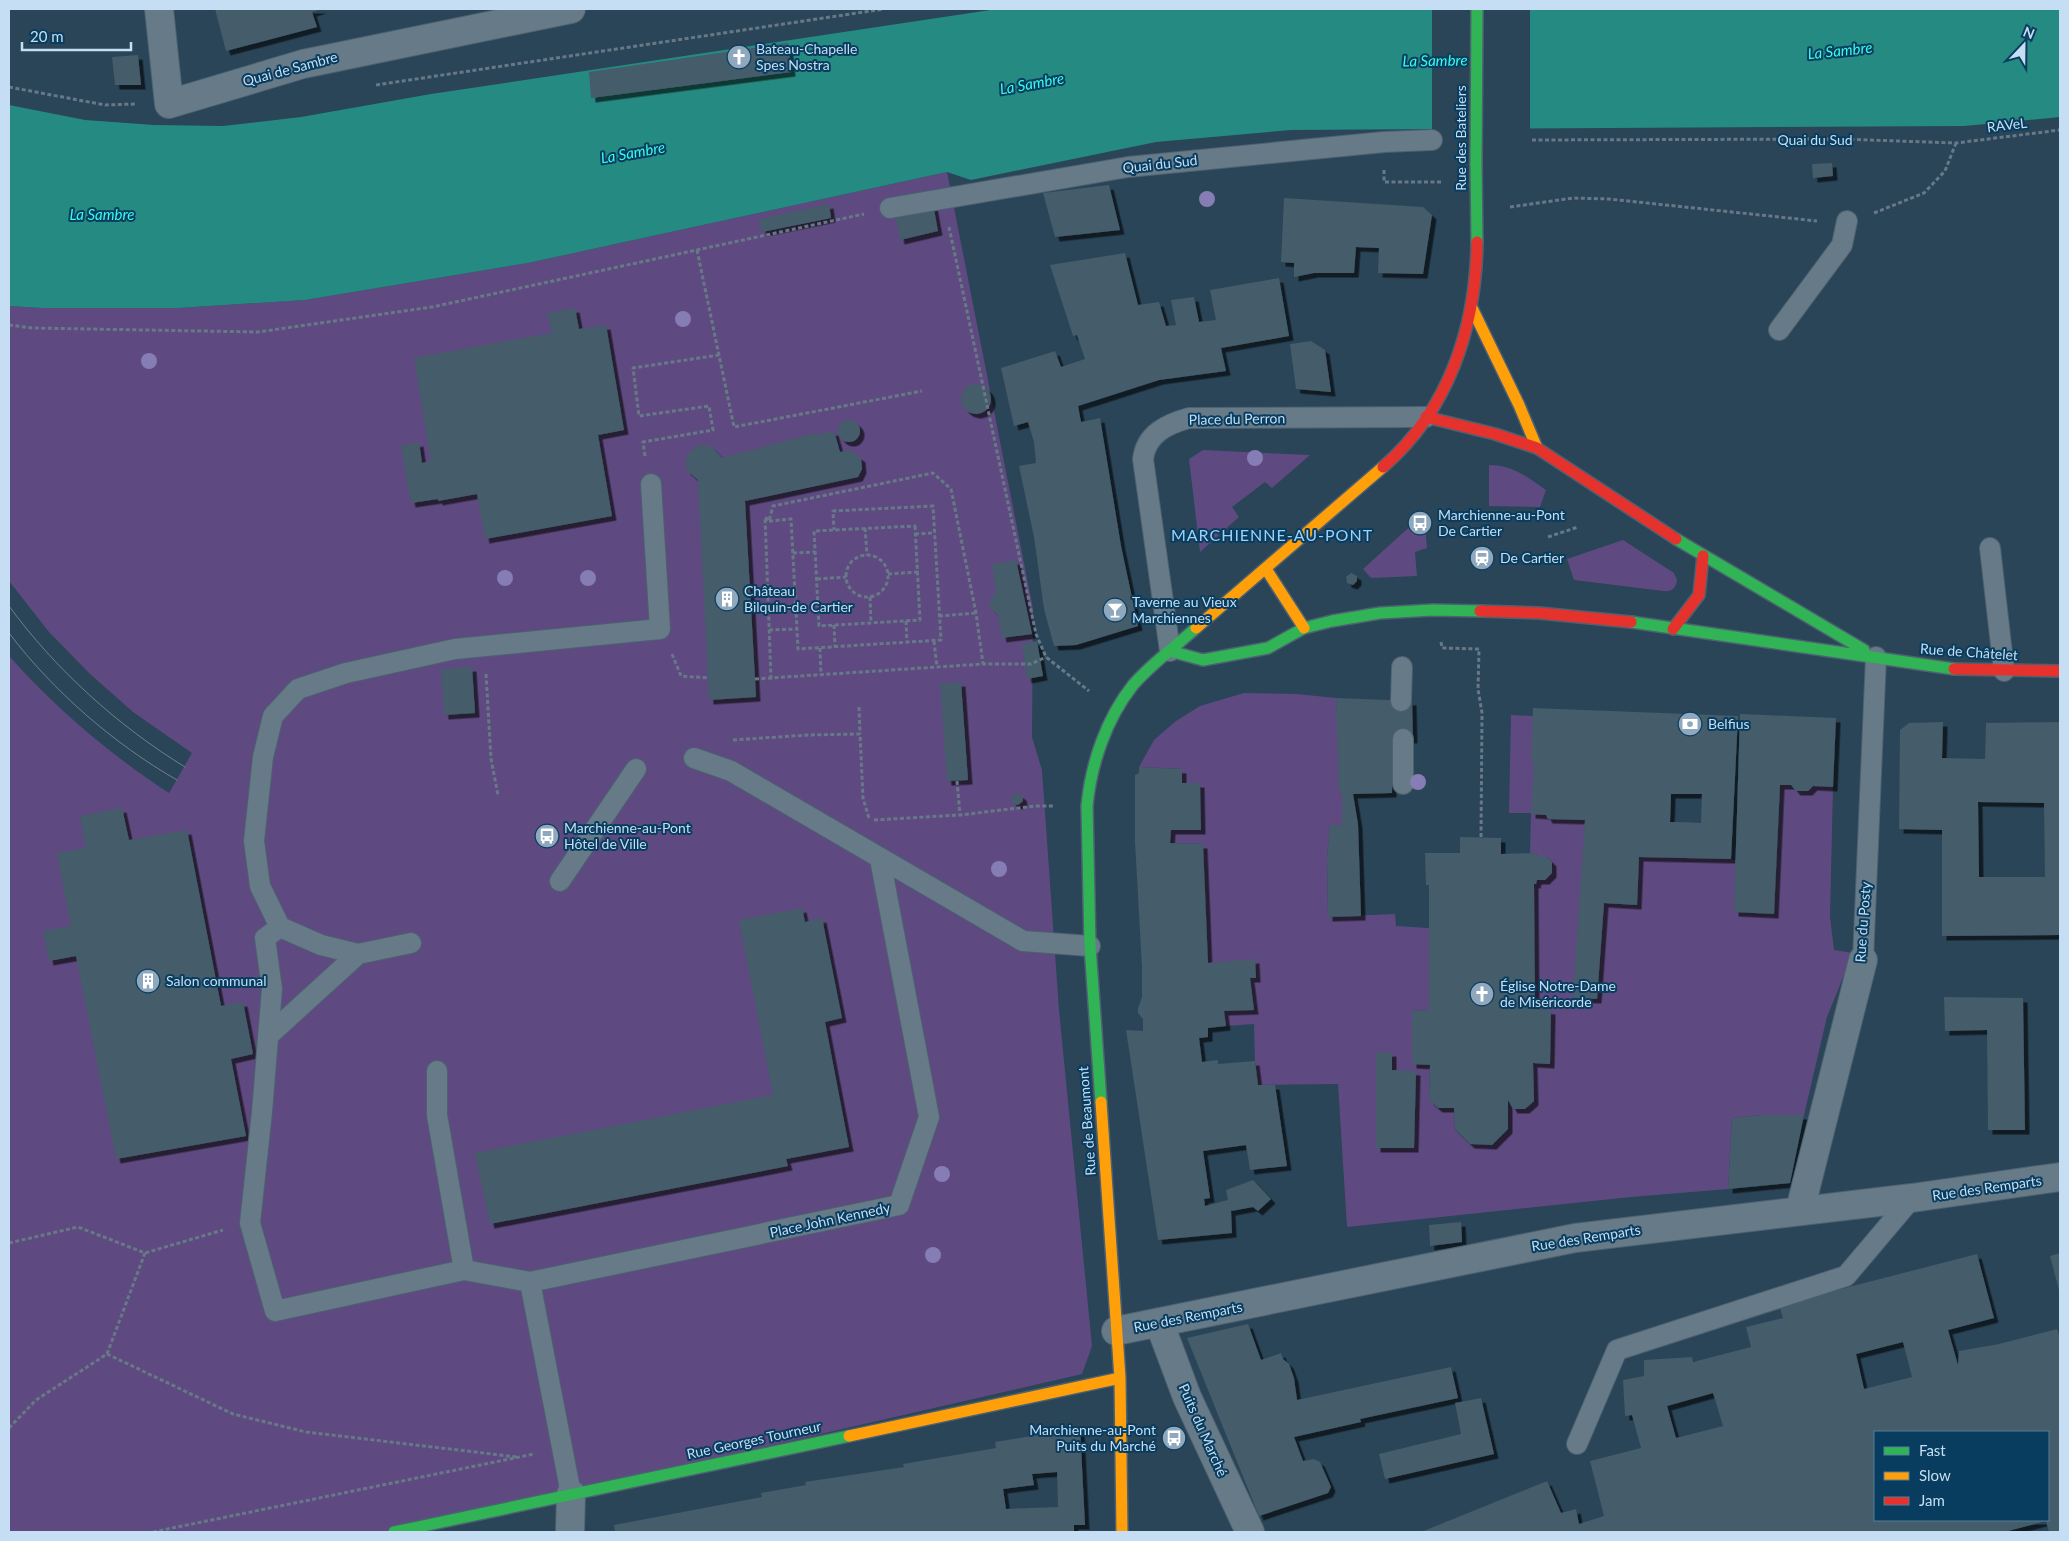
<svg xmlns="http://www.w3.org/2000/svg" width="2069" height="1541" font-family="Lato,sans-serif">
	<defs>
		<filter id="shadow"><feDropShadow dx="4.5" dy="4.5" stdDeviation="0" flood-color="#0009"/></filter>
	</defs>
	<rect width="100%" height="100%" fill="#2a4458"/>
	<path fill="#5e4a80" d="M947,172L1033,609L1032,737L1042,770L1059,1010L1092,1346L1082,1374L394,1532H9V656C57,709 109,754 169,793L192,753L133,712L90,674L49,632L9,581V306L41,308H179L305,300L528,263Z
		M1203,450L1310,455L1272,488L1265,482L1232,507L1239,517L1200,552L1189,459Z
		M1489,465C1512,465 1528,477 1546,490L1540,507L1489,506Z
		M1416,521L1425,526L1427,548L1415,552L1417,576L1371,578L1363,569Z
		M1623,540L1674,573L1677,580C1676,589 1671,592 1663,591L1574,580L1567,559Z
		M1244,693L1297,694L1336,698L1342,795V826L1330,825L1327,858L1328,917L1395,914L1396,926L1429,928V1010L1412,1011V1063L1430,1065L1429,1100L1438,1108H1454L1455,1130L1470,1144L1492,1145L1508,1129V1101L1513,1109H1525L1533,1101V1063H1550L1551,1010L1535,1009L1534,884H1536L1537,880H1545L1552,873V862L1546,856H1536L1537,853H1530L1531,813H1509L1511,715L1533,716L1534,762L1671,794L1670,822L1701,823L1731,859L1736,860L1735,912L1774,914L1780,785H1791L1796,791H1807L1813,786L1833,787L1830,917L1834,950L1853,953L1827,1017L1804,1115H1761L1732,1118L1728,1189L1631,1197L1347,1227L1338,1084L1258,1085L1255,1061L1254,1024L1226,1026L1224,1011L1254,1010L1250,978H1255L1208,963L1203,844L1170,843L1171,830H1201L1200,783H1182V769L1139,767L1154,740L1176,721L1200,706Z"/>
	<path fill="#258a81" d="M997,9H2060V117L1964,126L1291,130L1156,142L971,180L947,172L528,263L305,300L179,308H41L9,306V105L85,120L154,125L223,126L301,117L431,94Z"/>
	<path fill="#2a4458" d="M1432,9H1530V132H1432Z"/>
	<path fill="#445c6a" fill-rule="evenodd" filter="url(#shadow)" d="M215,9H322L312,12L317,27L226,51Z
		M788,43L791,72L591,98L589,72Z
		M138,55L141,85H115L112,57Z
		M1832,163L1833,176L1813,178L1812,164Z
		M1109,185L1120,230L1055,237L1043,193Z
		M1284,198L1423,207L1432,215L1423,274L1378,273L1379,248L1356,247L1354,273H1314L1294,277V263L1281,262Z
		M829,204L831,218L762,232L759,219Z
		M933,204L938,231L900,240L895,213Z
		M1125,253L1138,305L1159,302L1166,326L1176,325L1171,300L1194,297L1199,322L1216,320L1210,290L1279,278L1289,336L1221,348L1226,371L1159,380L1078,406L1081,422L1100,418L1121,546L1138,626L1076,645L1054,646L1044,609L1034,537L1019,466L1036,463L1034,442L1028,422L1014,426L1001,368L1055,351L1061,367L1085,359L1077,335L1073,336L1050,265Z
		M575,308L579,329L606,325L624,430L598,435L612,516L485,539L477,494L438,501V499L411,503L401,446L419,442L422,463L431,461L414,358L552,333L547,313Z
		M1311,341L1325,350L1331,392L1296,389L1290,344Z
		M961 399a15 15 0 1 1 30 0a15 15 0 1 1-30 0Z
		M838 431a11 11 0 1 1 22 0a11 11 0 1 1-22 0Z
		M834,431L840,452L850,450L861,458L862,469L858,477L745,501L756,697L709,700L698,480L686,470V458L689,453L698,445L711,446L722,458L815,433L816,435Z
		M1016,560L1032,634L1002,638L998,615L990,607L989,602L996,592L992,564Z
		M1351,573L1357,576V581L1353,585L1347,583L1346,577Z
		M1037,641L1043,676L1027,679L1022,644Z
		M472,667L475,713L444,715L441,669Z
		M961,682L968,780L947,781L940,684Z
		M1336,698L1412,701L1413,739L1393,738L1392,793L1353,794L1358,824L1361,916L1328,917L1327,858L1330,824L1342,826V792H1339Z
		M1533,708L1738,716L1731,859L1639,857L1637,905L1604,903L1597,999L1573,998L1585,820L1548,819L1546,815L1531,814L1534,762H1531ZM1671,794H1702L1701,823L1670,822Z
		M1740,714L1836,718L1833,787L1813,786L1808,791H1796L1791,785H1780L1774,914L1734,912Z
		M1943,722L1942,758L1985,759L1986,723L2060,722V935L1942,936V830L1899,829L1900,730L1909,723ZM1978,802L2044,803L2045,877H1979Z
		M1139,767L1182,769V783H1200L1201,830H1171L1170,843L1203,844L1208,963L1255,959L1256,978H1250L1254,1010L1224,1011L1226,1026L1208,1028V1037L1199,1038L1202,1062L1218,1060V1064L1255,1061L1258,1085H1275L1287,1166L1250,1170L1246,1145L1203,1151L1210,1198L1204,1199L1205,1206L1228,1200L1226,1190L1253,1180L1271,1199L1258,1211L1253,1207L1231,1211L1232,1233L1158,1240L1126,1030L1143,1031V1019L1138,1013V1008L1142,997V967L1135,842V775L1139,773Z
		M1017,793L1022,796L1023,801L1018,805L1012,803L1011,796Z
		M122,808L129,840L187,830L221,1006L243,1002L253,1054L231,1059L246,1136L116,1159L76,956L49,961L43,931L71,926L57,853L86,848L80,816Z
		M1460,837L1501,838V854L1537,853L1536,856H1546L1552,862V873L1545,880H1537L1536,884H1534L1535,1009L1551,1010L1550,1064L1533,1063L1534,1101L1525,1109H1513L1508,1100V1129L1492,1145L1470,1144L1455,1129L1454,1108H1438L1429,1100L1430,1065L1412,1064V1011L1429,1010V885H1426L1425,853H1460Z
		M802,908L805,922L822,918L842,1018L825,1022L849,1147L786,1159L788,1166L490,1224L475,1153L773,1095L739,920Z
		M1944,997L2023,998L2025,1130H1988L1987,1030L1945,1031Z
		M1392,1052V1070L1416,1071L1414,1148H1376V1053Z
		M1761,1115H1804L1790,1183L1728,1189L1732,1118Z
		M1461,1222L1462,1242L1430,1246L1429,1225Z
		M2060,1253V1294L2050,1256Z
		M1977,1254L1994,1318L1948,1330L1958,1365L1959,1351L1999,1344L2057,1329L2060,1337V1532H2049L2046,1521L2004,1532H1421L1547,1481L1561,1513L1576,1509L1579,1524L1604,1516L1590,1461L1641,1448L1632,1415L1625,1416L1623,1380L1644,1376V1360L1692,1357L1693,1362L1751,1347L1746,1327L1783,1318L1779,1305ZM1903,1342L1912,1377L1864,1389L1856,1354ZM1713,1393L1723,1426L1676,1438L1667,1406ZM1875,1432H2048V1520H1875Z
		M1248,1324L1261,1360L1281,1353L1283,1359L1289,1364L1294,1378L1297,1400L1451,1367L1458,1398L1360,1419L1361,1422L1294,1437L1303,1461L1314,1459L1320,1462L1331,1487L1328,1493L1259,1516L1187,1338Z
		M1481,1398L1494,1454L1385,1479L1379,1454L1461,1434L1455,1403Z
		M1080,1428L1085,1525H1074V1532H615L614,1525L762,1497L761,1493L806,1485L805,1482L904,1467L903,1464L996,1448L995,1442ZM1057,1472L1058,1507L1006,1509L1003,1489L1034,1485L1032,1474Z"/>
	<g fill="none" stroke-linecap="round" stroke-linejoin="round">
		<g stroke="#4c6171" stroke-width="22">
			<path id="lane" d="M890,208L1128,167L1384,142L1432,140
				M1779,330L1842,245L1847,221
				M1990,548L2004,671
				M1170,651L1143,459C1146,434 1167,424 1189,418L1426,417
				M1401,701L1402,667
				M694,758L731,771L1023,941L1090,946
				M1403,784V739
				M560,881L636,769
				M280,927L265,938L272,989L262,1112L250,1223L275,1311L464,1270
				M411,943L358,954L321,945L280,927L260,886L254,841L263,757L273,716L298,689L346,673L455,649L660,629L651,484
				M1863,960L1876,657
				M268,1036L358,954
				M437,1071V1115L464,1270L530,1282L899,1205L929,1117L880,859
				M530,1282L571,1494
				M1577,1444L1617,1350L1846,1276L1912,1198"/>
		</g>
		<g stroke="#4c6171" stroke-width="30">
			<path id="street" d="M159,9L169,104L303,64L571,9
				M1800,1210L1863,960
				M1159,1322L1187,1397L1250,1532
				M1116,1331L1575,1238L1912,1198L2060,1177
				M570,1532L571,1494"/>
		</g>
		<g stroke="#4c6171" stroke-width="14">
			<path id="fast" d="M1476,163L1477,242
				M1676,539L1864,650
				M1631,622L1954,669
				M1170,651L1203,660L1268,648L1304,628L1332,621L1380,613L1433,610L1480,611
				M1101,1102L1090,946L1087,806C1091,764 1106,719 1133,685C1151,664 1176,646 1196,628
				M394,1532L849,1436"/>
		</g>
		<g stroke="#4c6171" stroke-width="14">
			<path id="slow" d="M1472,308L1519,405L1537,448
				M1266,569L1304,628
				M1196,628L1383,467
				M1101,1102L1120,1378L1122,1532
				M849,1436L1120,1378"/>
		</g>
		<g stroke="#4c6171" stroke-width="14">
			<path id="jam" d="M1426,417L1495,434L1537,448L1676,539
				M1383,467C1449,410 1476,327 1477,242
				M1480,611L1539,613L1631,622
				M1673,629L1699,595L1703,556
				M1954,669L2060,671"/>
		</g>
		<path stroke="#677986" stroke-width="3" stroke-dasharray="4 2.5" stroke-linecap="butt" d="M376,85L884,9
			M9,87L105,105L135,104
			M1532,140L1840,139L1956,143L2060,130
			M1384,170V182H1443
			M1510,207L1573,198L1609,199L1817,221
			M1874,213L1924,193L1945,171L1956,143
			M949,227L1036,634L1046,657L1089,691
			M697,250L734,427L922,391
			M9,325L32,328L258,332L432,307L864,214
			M645,456L643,442L713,430L709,406L639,416L633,368L719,355
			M769,521L791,519L798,649L941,640L933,506L833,511L834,530
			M915,526L920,620L819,626L814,531Z
			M865,528L867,555
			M915,534L934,533
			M1548,537L1578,527
			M793,553L815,552
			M846 576a21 21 0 1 1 42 0a21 21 0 1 1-42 0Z
			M888,574L918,572
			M817,579L846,577
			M870,597L871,623
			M939,616L976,613
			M906,621L907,643
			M834,625L835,647
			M769,630L797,629
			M934,641L937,667
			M1441,642L1442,648L1479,649L1478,689L1482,713L1481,837
			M820,648L821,675
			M672,654L681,676L709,678
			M486,674L491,759L498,795
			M755,679L983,664H1031L1046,657
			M771,679L765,517L769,521L773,506L933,473L951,489L976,613L983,664
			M859,707L860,734
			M733,740L808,735L860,734L863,798L869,818
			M957,781L960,815
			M874,820L960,815L1035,806H1054
			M9,1243L78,1227L145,1253L223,1230
			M107,1354L233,1414L306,1432L517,1457
			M9,1428L36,1400L107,1354L145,1253
			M153,1532L534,1454"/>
		<use href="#lane" stroke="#677a88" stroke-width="20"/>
		<use href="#street" stroke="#677a88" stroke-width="28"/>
		<use href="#fast" stroke="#30b455" stroke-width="11"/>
		<use href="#slow" stroke="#ff9f0a" stroke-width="11"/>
		<use href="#jam" stroke="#e5322d" stroke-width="11"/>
		<path stroke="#6f808e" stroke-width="1" d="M9,606C55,669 118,726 185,767
			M9,633C53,691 114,744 177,780"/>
		<g stroke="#4c6171" stroke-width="14" stroke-linecap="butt">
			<path id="fast-bridge" d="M1476,163L1477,9"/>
		</g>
		<use href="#fast-bridge" stroke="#30b455" stroke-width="11"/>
	</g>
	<g fill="#857db3">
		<circle cx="1207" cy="199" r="8"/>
		<circle cx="683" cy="319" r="8"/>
		<circle cx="149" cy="361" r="8"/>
		<circle cx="1255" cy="458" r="8"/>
		<circle cx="505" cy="578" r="8"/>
		<circle cx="588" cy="578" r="8"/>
		<circle cx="1418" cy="782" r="8"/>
		<circle cx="999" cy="869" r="8"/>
		<circle cx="942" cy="1174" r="8"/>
		<circle cx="933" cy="1255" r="8"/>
	</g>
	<defs>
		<g id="church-disc" transform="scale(1.25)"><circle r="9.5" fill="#8fa8bd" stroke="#093d5f"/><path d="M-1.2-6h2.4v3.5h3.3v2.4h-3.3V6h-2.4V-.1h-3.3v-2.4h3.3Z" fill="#fff"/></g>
		<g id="bus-disc" transform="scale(1.25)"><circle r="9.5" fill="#8fa8bd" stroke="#093d5f"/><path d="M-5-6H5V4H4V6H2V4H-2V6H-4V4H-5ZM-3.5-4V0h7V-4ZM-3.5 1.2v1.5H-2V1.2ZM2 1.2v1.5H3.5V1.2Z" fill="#fff"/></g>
		<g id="station-disc" transform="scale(1.25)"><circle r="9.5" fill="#8fa8bd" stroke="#093d5f"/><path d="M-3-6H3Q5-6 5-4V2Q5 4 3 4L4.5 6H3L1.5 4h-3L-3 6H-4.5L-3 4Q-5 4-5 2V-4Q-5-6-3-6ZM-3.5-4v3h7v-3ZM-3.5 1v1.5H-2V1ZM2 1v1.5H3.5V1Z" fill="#fff"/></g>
		<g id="building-disc" transform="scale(1.25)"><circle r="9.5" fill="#8fa8bd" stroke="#093d5f"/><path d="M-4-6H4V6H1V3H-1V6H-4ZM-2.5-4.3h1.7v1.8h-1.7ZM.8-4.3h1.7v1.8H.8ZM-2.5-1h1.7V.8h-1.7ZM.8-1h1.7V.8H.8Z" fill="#fff"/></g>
		<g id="bar-disc" transform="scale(1.25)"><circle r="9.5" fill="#8fa8bd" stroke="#093d5f"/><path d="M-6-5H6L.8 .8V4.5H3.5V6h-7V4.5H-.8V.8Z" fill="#fff"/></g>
		<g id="bank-disc" transform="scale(1.25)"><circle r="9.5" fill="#8fa8bd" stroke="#093d5f"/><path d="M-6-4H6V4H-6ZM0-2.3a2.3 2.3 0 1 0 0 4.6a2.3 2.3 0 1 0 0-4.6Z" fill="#fff"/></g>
	</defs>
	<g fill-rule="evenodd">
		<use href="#church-disc" x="739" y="57"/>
		<use href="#bus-disc" x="1420" y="523"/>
		<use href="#station-disc" x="1482" y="558"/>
		<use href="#building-disc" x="727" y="599"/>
		<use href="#bar-disc" x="1115" y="610"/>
		<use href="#bank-disc" x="1690" y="724"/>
		<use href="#bus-disc" x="547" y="836"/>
		<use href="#building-disc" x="148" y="981"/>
		<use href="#church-disc" x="1482" y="994"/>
		<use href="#bus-disc" x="1174" y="1438"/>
	</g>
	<g text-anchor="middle" stroke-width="4" stroke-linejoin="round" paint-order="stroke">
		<g font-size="14" fill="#c5def3" stroke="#093d5f" text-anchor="start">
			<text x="756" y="54">Bateau-Chapelle<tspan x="756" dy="16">Spes Nostra</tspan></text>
			<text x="1438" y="520">Marchienne-au-Pont<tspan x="1438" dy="16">De Cartier</tspan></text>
			<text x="1500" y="563">De Cartier</text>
			<text x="744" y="596">Château<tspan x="744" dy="16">Bilquin-de Cartier</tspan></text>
			<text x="1132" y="607">Taverne au Vieux<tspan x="1132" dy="16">Marchiennes</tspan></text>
			<text x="1708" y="729">Belfius</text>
			<text x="564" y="833">Marchienne-au-Pont<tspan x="564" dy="16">Hôtel de Ville</tspan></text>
			<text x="166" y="986">Salon communal</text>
			<text x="1500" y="991">Église Notre-Dame<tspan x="1500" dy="16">de Miséricorde</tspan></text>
			<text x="1156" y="1435" text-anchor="end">Marchienne-au-Pont<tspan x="1156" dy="16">Puits du Marché</tspan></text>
		</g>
		<g font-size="14" fill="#c5def3" stroke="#093d5f">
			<text transform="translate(290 69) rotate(-15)" y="5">Quai de Sambre</text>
			<text transform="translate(2007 125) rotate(-7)" y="5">RAVeL</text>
			<text transform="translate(1461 138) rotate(-90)" y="5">Rue des Bateliers</text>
			<text x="1815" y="145">Quai du Sud</text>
			<text transform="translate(1160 164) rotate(-6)" y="5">Quai du Sud</text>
			<text transform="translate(1237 419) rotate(-1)" y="5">Place du Perron</text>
			<text transform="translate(1969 652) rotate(4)" y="5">Rue de Châtelet</text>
			<text transform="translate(1863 922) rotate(-86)" y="5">Rue du Posty</text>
			<text transform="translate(1087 1121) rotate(-94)" y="5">Rue de Beaumont</text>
			<text transform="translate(1987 1188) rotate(-8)" y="5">Rue des Remparts</text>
			<text transform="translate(830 1220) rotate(-12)" y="5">Place John Kennedy</text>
			<text transform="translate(1586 1238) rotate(-9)" y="5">Rue des Remparts</text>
			<text transform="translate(1188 1317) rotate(-11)" y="5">Rue des Remparts</text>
			<text transform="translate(1203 1430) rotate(66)" y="5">Puits du Marché</text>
			<text transform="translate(754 1440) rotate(-12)" y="5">Rue Georges Tourneur</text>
		</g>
		<g font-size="15" font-style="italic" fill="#38fce7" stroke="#093d5f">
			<text transform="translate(1840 51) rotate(-6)" y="5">La Sambre</text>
			<text transform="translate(1435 61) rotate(-1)" y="5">La Sambre</text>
			<text transform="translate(1032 84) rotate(-10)" y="5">La Sambre</text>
			<text transform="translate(633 153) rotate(-10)" y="5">La Sambre</text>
			<text x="102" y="220">La Sambre</text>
		</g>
		<g font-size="16" letter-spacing="1" fill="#9dd0f9" stroke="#093d5f">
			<text x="1272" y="541">MARCHIENNE-AU-PONT</text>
		</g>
	</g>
	<rect width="2069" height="1541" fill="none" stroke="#c5def3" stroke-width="20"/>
	<rect x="1874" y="1431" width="175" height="90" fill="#093d5f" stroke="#547d9a"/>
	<rect x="1884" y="1447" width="25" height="8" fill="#30b455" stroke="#547d9a"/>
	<text x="1919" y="1456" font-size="15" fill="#c5def3">Fast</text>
	<rect x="1884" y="1472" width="25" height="8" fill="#ff9f0a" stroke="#547d9a"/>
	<text x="1919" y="1481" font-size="15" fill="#c5def3">Slow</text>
	<rect x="1884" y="1497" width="25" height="8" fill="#e5322d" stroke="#547d9a"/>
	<text x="1919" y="1506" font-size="15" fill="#c5def3">Jam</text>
	<g transform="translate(2024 45) rotate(22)" stroke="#093d5f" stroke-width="4" paint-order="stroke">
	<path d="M0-4L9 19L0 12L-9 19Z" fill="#c5def3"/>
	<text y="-8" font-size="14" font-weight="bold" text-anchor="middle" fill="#c5def3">N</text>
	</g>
	<path d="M22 42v8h109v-8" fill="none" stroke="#c5def3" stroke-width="2.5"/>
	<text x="30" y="42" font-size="15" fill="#c5def3" stroke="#093d5f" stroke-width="4" paint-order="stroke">20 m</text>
</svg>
